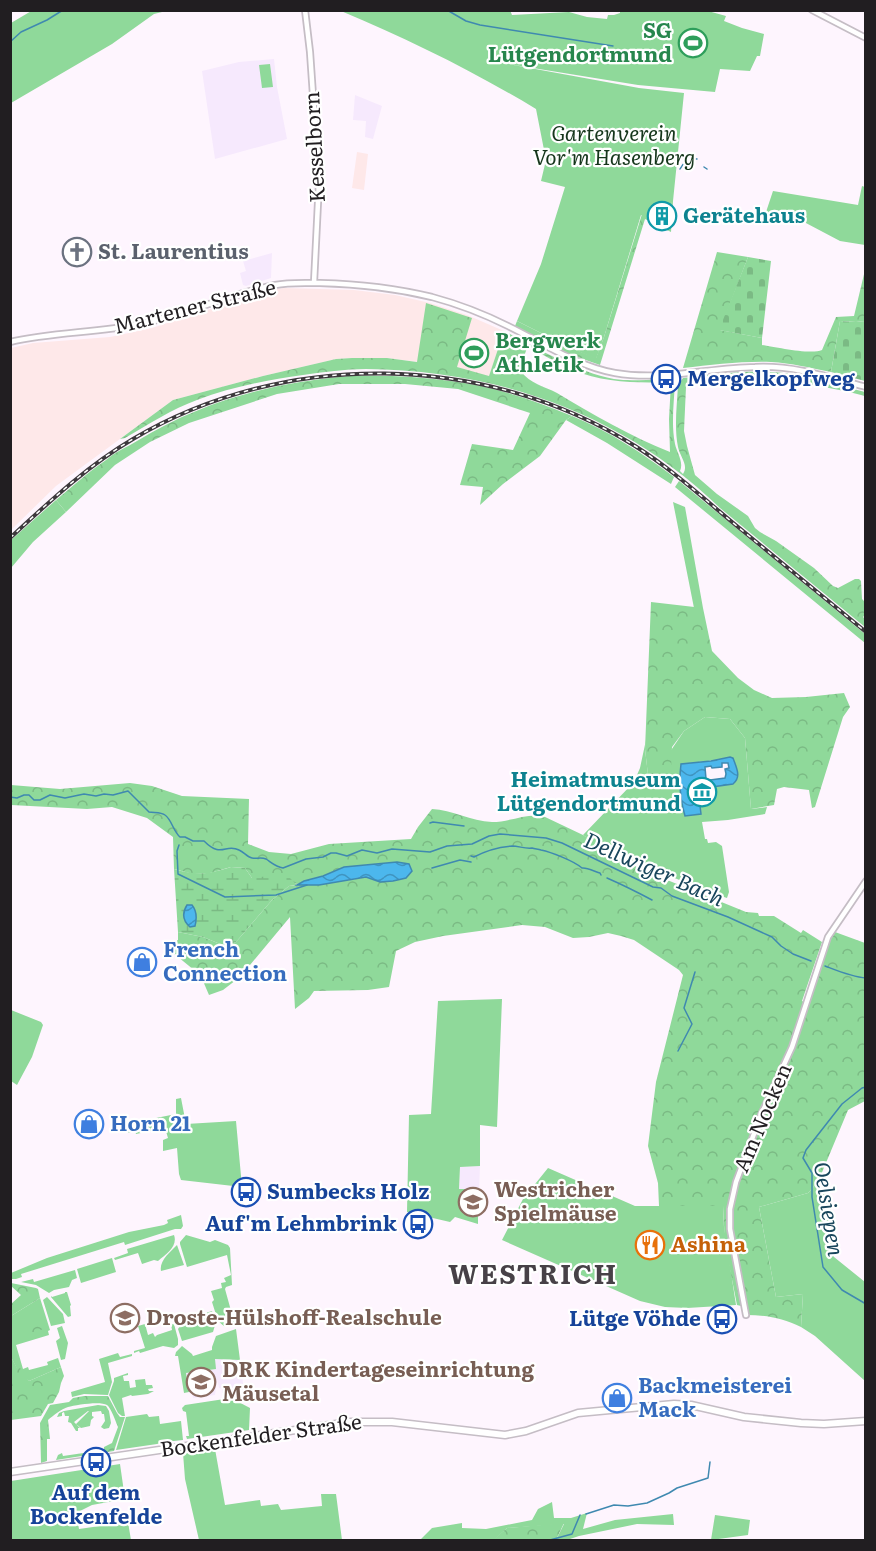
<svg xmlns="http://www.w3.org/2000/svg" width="876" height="1551" font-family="Literata,serif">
	<defs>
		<pattern id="forest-crowns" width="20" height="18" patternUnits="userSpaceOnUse" patternTransform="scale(1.5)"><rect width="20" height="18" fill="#8fd99a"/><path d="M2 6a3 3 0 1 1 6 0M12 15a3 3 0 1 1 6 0" fill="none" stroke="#7bba84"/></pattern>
		<pattern id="wetland-marsh" width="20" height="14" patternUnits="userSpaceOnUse" patternTransform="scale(1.5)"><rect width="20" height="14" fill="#8fd99a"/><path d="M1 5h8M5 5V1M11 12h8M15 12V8" fill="none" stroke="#7bba84"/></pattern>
		<pattern id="cemetery-stones" width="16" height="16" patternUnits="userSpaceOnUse" patternTransform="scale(1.5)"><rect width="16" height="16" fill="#8fd99a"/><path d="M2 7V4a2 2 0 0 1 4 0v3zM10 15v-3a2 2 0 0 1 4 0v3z" fill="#7bba84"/></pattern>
		<pattern id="water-waves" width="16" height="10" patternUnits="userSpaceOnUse" patternTransform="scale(1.5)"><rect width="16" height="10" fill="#4cb7ed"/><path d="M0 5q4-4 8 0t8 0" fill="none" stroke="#3f94c0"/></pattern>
	</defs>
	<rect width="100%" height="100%" fill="#fef5fe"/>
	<path fill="#fee8e9" d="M357,152L368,154L364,190L352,188Z
		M284,288L354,290L395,295L430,303L467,315L504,331L489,377L457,367L387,358H352L336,359L263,376L173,400L56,486L11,530V348L33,343L110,337L152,328L266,291Z"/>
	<path fill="#f6e9fd" d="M274,59L277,87L287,139L215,159L202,71L239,62Z
		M355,95L382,106L373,139L365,137L366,121L353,120Z
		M272,253L271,278L246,286L243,285L240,273L246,271L243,261Z
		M480,1166L478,1216L469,1214L465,1189H459L460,1167Z
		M214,1359L240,1360L245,1399L242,1400L237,1397L233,1389L231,1390L232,1392L222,1393V1389L219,1388L217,1379L215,1395L193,1398L191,1386L188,1387L186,1373L215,1369Z"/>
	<path fill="#8fd99a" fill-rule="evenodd" d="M33,10H166V11L154,14L112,44L11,103V23Z
		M510,10L512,15L569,12L587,17L607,19L608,15H614L620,13V11H708L726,16L724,21L742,28L764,34L760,56H757L750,71L720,69L715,92L638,85L508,64L639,88L684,93L673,201L672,202L665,223L641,215L604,337L596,359L571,348L517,321L541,264L565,187L541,181L546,160L536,109C473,71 408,39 341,11Z
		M270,64L273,87L262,88L259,65Z
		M862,186L865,187V245L840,241L804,222L765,215L773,191L858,205Z
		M572,416C609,431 642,453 674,477L671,484L607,443L566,420Z
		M679,481L865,634V643L675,487Z
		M56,500L66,512L33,542L11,568V540Z
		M673,502L685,507L703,608H694Z
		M705,717L730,719L745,738L751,809L767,807L765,814L728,820L702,822L705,839H707L708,843L716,842L722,846L729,892L727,898L721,896V897L633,861L604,844L602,848L583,835L634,782L640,768L646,740L645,749L649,783L684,731ZM733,758V784L698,789L701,814L685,816C680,799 679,780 681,764Z
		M502,999L497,1127L480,1125V1166L460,1167L459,1189H465L469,1214L478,1216V1224L455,1217L450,1222L407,1212L409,1115L431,1114L438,1001Z
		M11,1010L41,1022L43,1025L32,1057L17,1085L11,1081Z
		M181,1098L186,1124L236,1121L242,1187L181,1180L179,1174L177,1148L163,1151V1140L168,1138L165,1128L136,1134L135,1131L127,1133L126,1124L176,1114V1099Z
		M548,1168L635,1206H723L724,1227L736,1305L687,1308L665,1307L640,1301L502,1240L523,1199Z
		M818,1182L830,1199L834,1257L865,1282V1381L815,1336L801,1327L803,1294L776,1297L759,1207L808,1193Z
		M181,1215L183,1226L181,1229H175L125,1245L124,1242L21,1274L22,1277L16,1279H11V1273L47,1258L129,1232L164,1225L168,1223L167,1220Z
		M174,1235C178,1246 167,1254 158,1261L154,1260L142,1264L138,1253L115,1260L114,1258L128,1253L127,1249Z
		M186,1235L210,1242L215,1240L228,1245L230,1248L232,1285L226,1287L225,1289L233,1318L238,1325L225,1327L218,1321L212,1302L214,1300L211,1291L222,1288L221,1283L226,1282L224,1278L231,1275L227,1255L187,1267L180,1244V1242Z
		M177,1245L184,1265L161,1271C159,1261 170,1252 177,1245Z
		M112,1258L116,1272L81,1283L77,1269Z
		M75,1270L77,1278L72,1280L69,1287L54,1290L49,1293L36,1285L21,1282L33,1279L34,1282Z
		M65,1292H67L71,1305L70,1306L71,1316L68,1317L51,1297L52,1296V1297L65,1293Z
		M47,1297L63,1314L65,1323L51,1326L43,1300Z
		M40,1298L50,1330L48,1331L49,1335L16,1345L23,1369L28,1367L29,1370L48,1365L47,1362L58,1358L61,1367L29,1381L17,1369L11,1357V1316Z
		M212,1311L216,1322L213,1332L182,1341L178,1329L184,1320Z
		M145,1324L148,1335L153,1333L155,1337L157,1335L172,1330L171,1324H174L178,1339V1345L174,1348L163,1346L140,1353L139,1351L134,1353V1351L145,1348L138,1326Z
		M62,1326L68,1343L65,1359L61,1360L56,1341L60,1338L57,1328Z
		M236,1329L240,1360L215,1359L216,1369L186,1373L189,1392L184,1393L178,1356H175L176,1352L182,1346L192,1354L193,1356L212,1350V1347L216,1336Z
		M118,1353L120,1357L132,1354V1356L108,1363L112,1382L108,1395L84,1394L72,1397L71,1392L105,1382L99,1359Z
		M128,1373V1375L123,1376L124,1381H129L130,1388L136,1387L135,1380L145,1379L146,1385H152L153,1388L148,1389L149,1391H154L148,1394L132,1396L131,1395L122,1398L125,1416H122L118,1413L109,1395L114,1381V1378Z
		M231,1398L250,1408L249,1430L187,1439L186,1436H189L186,1412L183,1411L182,1408L185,1405Z
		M98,1405L106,1406L109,1411L111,1423L109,1428L104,1429L101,1427L105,1421L104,1414H102L101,1411L92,1412V1416L94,1417L91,1420L90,1426L81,1428L76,1424L89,1411H88L74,1422L80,1428H78V1431H76L71,1423L68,1422L69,1416H65L64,1412L62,1413V1416L57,1417L59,1413L64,1411Z
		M147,1414L149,1417L159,1416L160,1424L181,1421L183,1440L164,1442L157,1444L116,1450L126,1417Z
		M215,1449L225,1505L260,1500L261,1506L278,1504L281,1510L322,1506L321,1494H336L342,1540H199L185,1479L183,1453Z
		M120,1464L125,1499L92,1505L76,1513L79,1529L128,1522L131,1540H11V1481Z
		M552,1502L554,1518H571L587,1513L583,1529L615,1520L673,1514L674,1525L637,1524L579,1536L567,1540H556L564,1524L507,1528L494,1540H420L432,1528L462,1523V1528L486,1529L532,1520L538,1509Z
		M715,1515L750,1520L748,1535L711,1540Z"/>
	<path fill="url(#forest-crowns)" fill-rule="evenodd" d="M513,45L510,62L501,60L491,56L495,50Z
		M672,201H673L671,232L645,219L600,365L563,352L515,326L517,321L571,348L596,358L604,337L642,214L665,222Z
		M717,252L748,257L720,330L762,338V345C776,347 811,355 822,350L836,317L854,316L865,270V321L856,322L840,321L831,372C811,368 791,363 771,362C742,361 712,365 683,368Z
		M426,303L472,318L457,367L489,376L504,331C538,348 576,372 614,379C635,382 654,378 673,380L675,382C674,402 671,424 675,444C677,453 684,462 680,471L683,474C689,465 680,457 678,447C674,427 677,405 678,385L683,378C712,375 741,370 770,372C802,373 834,384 865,392V396C816,384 767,376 717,379C706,380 694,378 686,387L684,431L687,446L695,475L717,494L748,516L755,528L760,532L776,541L814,568L833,586L838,588L855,579H859L861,581L862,599L865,602V615L863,617L865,619V627L720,508C624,415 499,370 366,369C345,369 324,372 303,375C267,380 231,387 197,400C172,409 149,424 125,438L120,439L173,400L263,376L336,359L352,358H387L417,362ZM527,348C542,353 558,364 573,370C604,383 638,383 671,382L669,419L670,452C632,437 592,414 557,393C544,386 530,384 521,371L522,362Z
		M349,376C384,375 417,376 451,381C492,386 534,400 572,416L566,420L540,456L503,484L480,505L483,487L460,485L472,444L513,450L530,413L458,389L405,384H339L277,394L189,423L150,442L115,465L66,512L56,500C72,487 88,472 106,460C115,452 127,447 137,441C204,400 272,383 349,376Z
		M651,602L703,608L712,651L738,678L754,690L772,698L806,697L844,693L850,707L843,717L815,807L812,808L809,790L784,787L777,789L774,805L751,809L745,738L730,719L705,717L684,731L672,747L671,770L649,784L645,749Z
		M130,783L152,786L182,796L249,799L248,844L269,852L291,854L329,844L411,839L418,827L432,809C452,810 471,821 492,822C510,822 526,813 543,816L583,835L619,858L645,871L746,912L758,913L759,916H774L801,933L803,930L822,942L802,1001L808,1004L830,938L835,932L865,943V1101L848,1110L818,1182L808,1193L759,1207L776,1297L803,1294L801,1327C783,1318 765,1315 746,1315L745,1307L737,1305L725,1244L723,1206H659L658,1183L648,1146L656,1082L683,975L679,970L634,940L621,936L608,933L589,937L573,938L545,927L522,925L443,936L415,942L396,951L389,987L368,990L314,991L309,998L295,1009L290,917L240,977L223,990L209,995L203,981L194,970L167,948L178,940V932L203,937L225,946L236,942L272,900L289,886L350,880L366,877L380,882L412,871L409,864L397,862L344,867L323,876L304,881L298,884L265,878H252L245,868L231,867L210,873L193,874L174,869L173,837L147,818L112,807L87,809L11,805V785L60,789Z
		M11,1283L36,1288L38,1289L40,1298L11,1316V1304L21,1295L11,1286Z
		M38,1320C44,1320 48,1324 43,1329L16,1342L13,1341L14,1337Z
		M11,1357L17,1368H20L29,1381L61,1367L64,1376L61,1383L59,1392L53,1403L48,1404L41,1416L11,1420Z
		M84,1396H108L117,1413L120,1417H125L114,1451L56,1460L58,1455L62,1453L63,1456L104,1450V1447L112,1443L118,1427C116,1422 111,1408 107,1405C100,1401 76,1405 68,1407C61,1409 54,1415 48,1420L50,1439H47V1461L41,1463L40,1423L50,1405L69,1402L73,1398Z
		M564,1523L556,1540H493L507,1528Z"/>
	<path fill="url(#wetland-marsh)" d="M231,867L245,868L252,878L286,874L297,885L289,886L272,900L236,942L225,946L203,937L178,932L174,869C198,876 208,874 231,867Z"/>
	<path fill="url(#cemetery-stones)" d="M748,257L771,261L762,338L719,330Z
		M840,321L856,322L865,321V381L831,372Z"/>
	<path fill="url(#water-waves)" stroke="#3f89b0" stroke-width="1.5" fill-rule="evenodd" d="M730,757L733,758C736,767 742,777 733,784L698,789L701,814L685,816C680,799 679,780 681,764L711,761ZM722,763H728L729,768L725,769L726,774L725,778L710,780L706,779L705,767L711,766L712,768L722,767Z
		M397,862L409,864L412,871L406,878L393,881L380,882L366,877L319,885H297L304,881L323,876L344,867Z
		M187,905H192C197,911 197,918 195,926L190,927C183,921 182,913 187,905Z"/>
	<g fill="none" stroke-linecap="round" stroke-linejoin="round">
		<path stroke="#3f89b0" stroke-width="1.5" d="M447,10L466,21L480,25L613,46
			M10,42L21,32L47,20L63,10
			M704,167L707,169
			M680,169C684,162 688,158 697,159
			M10,797L17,798L24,795H29L34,800H40L50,795L65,798L84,794L96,796L104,794L113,795L128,791L149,812C154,813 161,812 165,815C172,820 173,831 180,837H185L193,841H204C222,859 225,843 239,850C244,852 247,857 252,858C257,859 261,857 266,859C272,863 276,867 283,868L306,859L323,857L331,853H336L347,856L362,850L377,853L392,849L430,852L447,846L472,844L489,836L500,834L546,838L562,843L653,887L661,888L672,896L728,917L772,937L781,946L793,954L811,961
			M430,823L433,822L464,826
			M179,845L177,851L178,874L225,897L276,895L307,885
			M471,856L474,857C487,850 498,847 512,846C519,846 525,849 532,848C535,849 538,849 541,850C551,852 574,861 582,868C586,867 596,872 600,873L601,875
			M432,868L460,860L471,862
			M607,878C623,885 637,892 652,900
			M825,966C838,971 852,977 866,978
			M678,1051L692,1024L684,1008L695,972
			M866,1087L862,1088L842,1104L806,1150L803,1158L812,1173V1197L823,1267L842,1290L866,1304
			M586,1514L614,1505L628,1506L647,1503L669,1493L677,1488L708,1478L710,1462
			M550,1540L572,1534L580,1515"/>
		<g stroke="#c5bdc5" stroke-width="8">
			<path id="minor" d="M305,10L310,52L319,182L314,283
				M812,10L866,38
				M10,342C53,332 97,333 140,324C186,315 229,294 275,285C289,282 305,283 320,283C358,284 395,288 432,297C458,304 484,314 508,326C543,343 576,366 615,373C661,381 708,368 755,367C793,365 829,377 866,387
				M746,1315L730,1229V1209L736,1182L761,1115L792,1047L828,937L866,881"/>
		</g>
		<g stroke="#c5bdc5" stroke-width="9">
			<path id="major" d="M10,1472L350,1422H392L505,1435L526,1431L578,1413L674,1404L691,1405L744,1417L801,1423L824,1424L866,1421"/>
		</g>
		<use href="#minor" stroke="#fff" stroke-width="4.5"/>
		<use href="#major" stroke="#fff" stroke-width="6"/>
		<g stroke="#3d393d" stroke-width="4">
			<path id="rail" d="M10,538C49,502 87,466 133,439C285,349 485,352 635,446C670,468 701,496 732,522C777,559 821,595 866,632"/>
		</g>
		<use href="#rail" stroke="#fff" stroke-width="1.5" stroke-dasharray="4.5" stroke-linecap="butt"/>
	</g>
	<defs>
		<g id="stadium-ring" transform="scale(1.5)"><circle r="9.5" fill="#fff" stroke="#2e9e5b" stroke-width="1.5"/><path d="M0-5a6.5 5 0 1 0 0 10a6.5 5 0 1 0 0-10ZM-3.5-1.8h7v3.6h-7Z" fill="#2e9e5b"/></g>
		<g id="building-ring" transform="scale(1.5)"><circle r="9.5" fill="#fff" stroke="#0f9aa8" stroke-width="1.5"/><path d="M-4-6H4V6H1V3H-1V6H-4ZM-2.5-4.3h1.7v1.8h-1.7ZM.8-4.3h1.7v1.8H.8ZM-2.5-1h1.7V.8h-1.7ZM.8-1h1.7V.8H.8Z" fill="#0f9aa8"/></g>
		<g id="church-ring" transform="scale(1.5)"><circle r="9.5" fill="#fff" stroke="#6b7280" stroke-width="1.5"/><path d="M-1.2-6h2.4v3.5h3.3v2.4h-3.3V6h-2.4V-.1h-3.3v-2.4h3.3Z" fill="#6b7280"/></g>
		<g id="bus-ring" transform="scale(1.5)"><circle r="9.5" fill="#fff" stroke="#1a4fb4" stroke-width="1.5"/><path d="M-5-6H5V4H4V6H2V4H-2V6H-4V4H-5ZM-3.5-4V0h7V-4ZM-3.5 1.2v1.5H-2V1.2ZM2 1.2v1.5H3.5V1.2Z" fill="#1a4fb4"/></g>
		<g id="museum-ring" transform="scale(1.5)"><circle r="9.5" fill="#fff" stroke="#0f9aa8" stroke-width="1.5"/><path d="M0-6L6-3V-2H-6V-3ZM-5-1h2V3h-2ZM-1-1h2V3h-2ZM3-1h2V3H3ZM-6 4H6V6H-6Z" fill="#0f9aa8"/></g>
		<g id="shop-ring" transform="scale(1.5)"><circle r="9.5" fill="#fff" stroke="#3f7fe0" stroke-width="1.5"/><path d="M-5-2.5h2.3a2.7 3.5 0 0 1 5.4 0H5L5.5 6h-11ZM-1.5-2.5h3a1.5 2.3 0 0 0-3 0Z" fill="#3f7fe0"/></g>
		<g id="school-ring" transform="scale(1.5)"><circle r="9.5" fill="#fff" stroke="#8d6e63" stroke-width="1.5"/><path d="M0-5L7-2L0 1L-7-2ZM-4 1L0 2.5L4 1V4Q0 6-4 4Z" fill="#8d6e63"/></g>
		<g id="restaurant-ring" transform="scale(1.5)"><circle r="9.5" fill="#fff" stroke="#e8710a" stroke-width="1.5"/><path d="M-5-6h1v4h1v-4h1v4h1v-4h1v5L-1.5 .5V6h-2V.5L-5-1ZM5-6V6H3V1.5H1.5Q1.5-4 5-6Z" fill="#e8710a"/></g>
	</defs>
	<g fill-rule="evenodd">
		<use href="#stadium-ring" x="693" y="43"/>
		<use href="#building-ring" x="662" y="216"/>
		<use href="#church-ring" x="77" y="252"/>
		<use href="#stadium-ring" x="474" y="353"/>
		<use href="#bus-ring" x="666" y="379"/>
		<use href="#museum-ring" x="702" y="792"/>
		<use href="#shop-ring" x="142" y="962"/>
		<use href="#shop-ring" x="89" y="1124"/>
		<use href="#bus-ring" x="246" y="1192"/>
		<use href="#school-ring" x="473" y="1202"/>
		<use href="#bus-ring" x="418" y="1224"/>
		<use href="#restaurant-ring" x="650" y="1245"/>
		<use href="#school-ring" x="125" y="1318"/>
		<use href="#bus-ring" x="722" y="1319"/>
		<use href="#school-ring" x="201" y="1382"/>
		<use href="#shop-ring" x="617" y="1398"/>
		<use href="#bus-ring" x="96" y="1462"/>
	</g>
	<g text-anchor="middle" stroke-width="4.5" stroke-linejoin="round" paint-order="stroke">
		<g font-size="21" font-weight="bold" fill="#27864d" stroke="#fff" text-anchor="end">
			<text x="672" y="38">SG<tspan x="672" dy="24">Lütgendortmund</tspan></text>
			<text x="495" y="348" text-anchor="start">Bergwerk<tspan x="495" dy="24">Athletik</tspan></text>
		</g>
		<g font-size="21" font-style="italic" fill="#15361b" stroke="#fff">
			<text x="614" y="141">Gartenverein<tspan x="614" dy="24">Vor'm Hasenberg</tspan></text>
		</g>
		<g font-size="21" fill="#211e21" stroke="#fff">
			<text transform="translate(315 147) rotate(-93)" y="7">Kesselborn</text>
			<text transform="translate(195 307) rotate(-14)" y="7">Martener Straße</text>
			<text transform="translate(763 1118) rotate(-67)" y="7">Am Nocken</text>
			<text transform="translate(261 1436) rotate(-8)" y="7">Bockenfelder Straße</text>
		</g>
		<g font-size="21" font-weight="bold" fill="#0d838f" stroke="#fff" text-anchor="start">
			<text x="683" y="223">Gerätehaus</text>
			<text x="681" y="787" text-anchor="end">Heimatmuseum<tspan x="681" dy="24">Lütgendortmund</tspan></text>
		</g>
		<g font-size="21" font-weight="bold" fill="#5b616d" stroke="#fff" text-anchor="start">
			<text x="98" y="259">St. Laurentius</text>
		</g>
		<g font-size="21" font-weight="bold" fill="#164399" stroke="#fff" text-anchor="start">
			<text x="687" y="386">Mergelkopfweg</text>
			<text x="267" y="1199">Sumbecks Holz</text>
			<text x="397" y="1231" text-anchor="end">Auf'm Lehmbrink</text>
			<text x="701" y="1326" text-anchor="end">Lütge Vöhde</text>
			<text x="96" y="1500" text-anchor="middle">Auf dem<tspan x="96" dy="24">Bockenfelde</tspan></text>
		</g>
		<g font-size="21" font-weight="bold" fill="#366cbe" stroke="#fff" text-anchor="start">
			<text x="163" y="957">French<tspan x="163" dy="24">Connection</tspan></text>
			<text x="110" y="1131">Horn 21</text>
			<text x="638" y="1393">Backmeisterei<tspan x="638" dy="24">Mack</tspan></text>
		</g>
		<g font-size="21" font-weight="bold" fill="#785e54" stroke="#fff" text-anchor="start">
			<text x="494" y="1197">Westricher<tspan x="494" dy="24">Spielmäuse</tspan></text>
			<text x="146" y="1325">Droste-Hülshoff-Realschule</text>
			<text x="222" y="1377">DRK Kindertageseinrichtung<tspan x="222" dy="24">Mäusetal</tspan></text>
		</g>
		<g font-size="21" font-weight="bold" fill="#c56008" stroke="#fff" text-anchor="start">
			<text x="671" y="1252">Ashina</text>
		</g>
		<g font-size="22" font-style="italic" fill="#19465c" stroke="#fff">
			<text transform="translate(654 869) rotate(24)" y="8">Dellwiger Bach</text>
			<text transform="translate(829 1209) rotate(81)" y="8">Oelsiepen</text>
		</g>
		<g font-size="27" font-weight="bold" letter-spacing="1.5" fill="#474147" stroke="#fff">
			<text x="533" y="1284">WESTRICH</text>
		</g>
	</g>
	<rect width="876" height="1551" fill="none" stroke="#211e21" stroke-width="24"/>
</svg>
